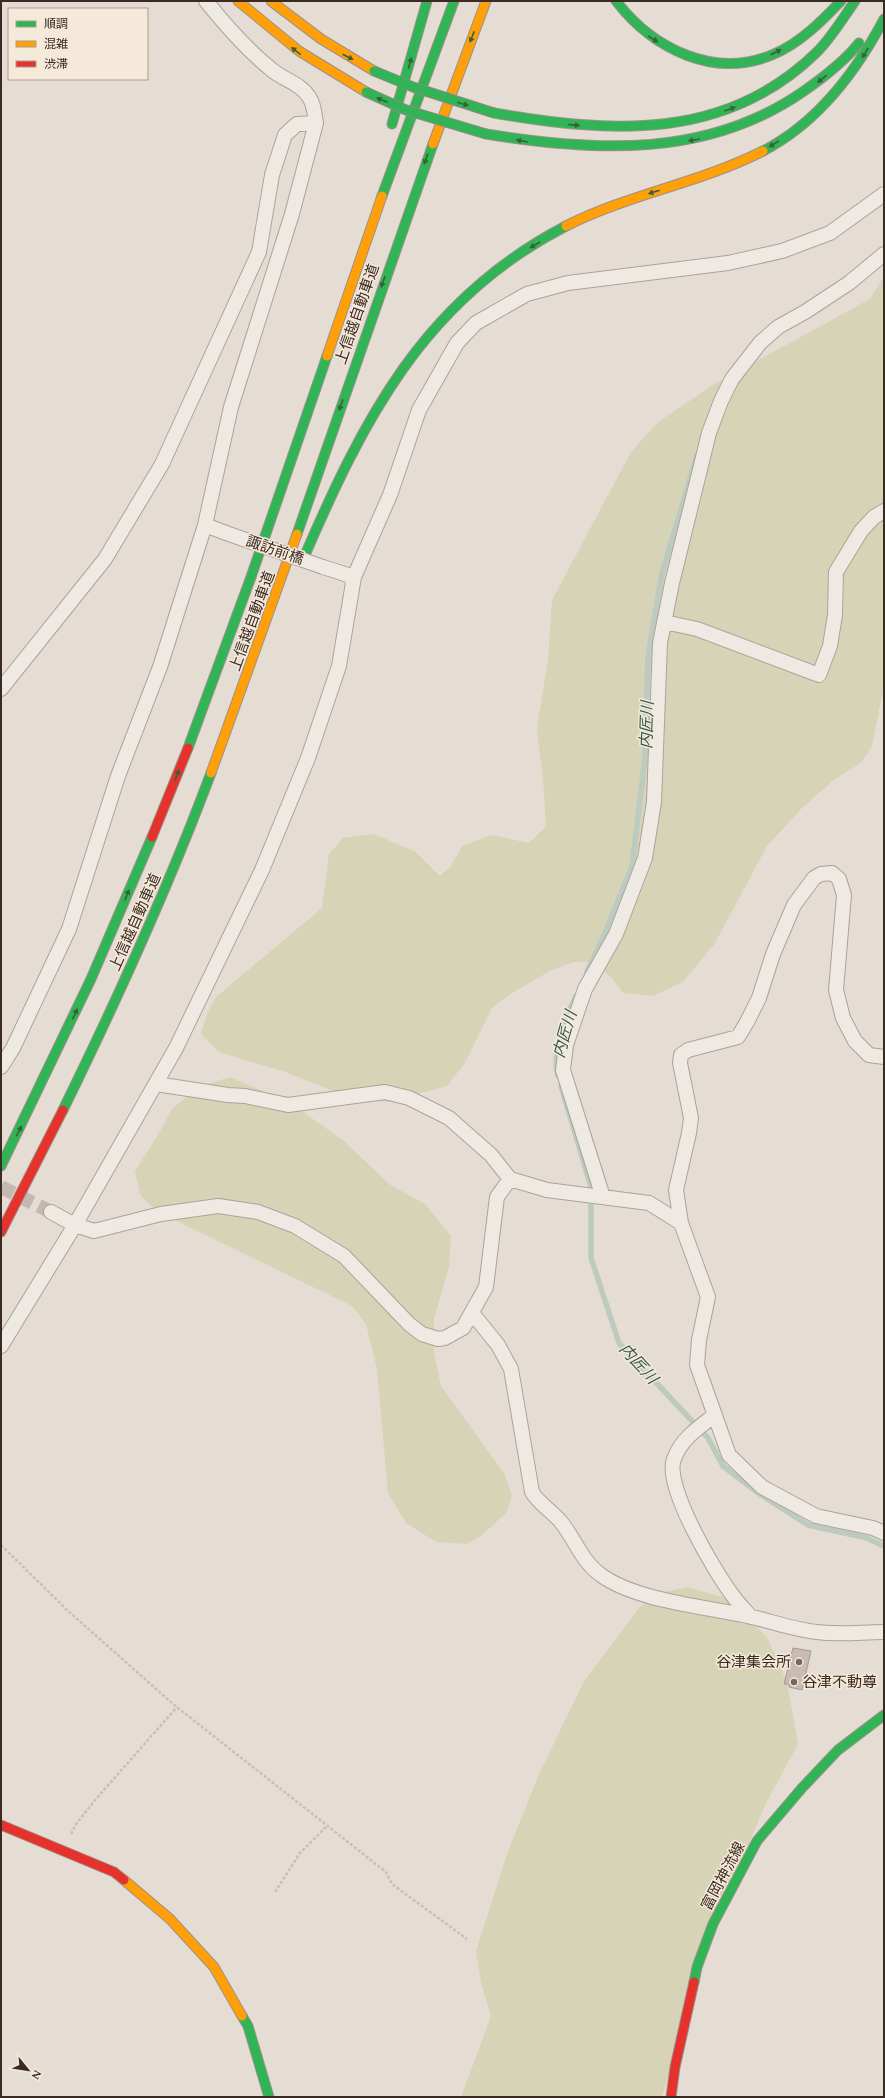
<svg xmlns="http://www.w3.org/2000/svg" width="885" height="2098" font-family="Spectral,'Noto Sans JP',serif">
	<rect width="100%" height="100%" fill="#e5ddd3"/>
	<path fill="#d7d3b6" d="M884,276V685L872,746L861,763L835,779L802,808L767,846L715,943L684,981L653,996L623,993L612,978L592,962H573L550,971L512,993L492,1008L465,1063L447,1086L388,1102L356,1100L285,1072L219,1052L201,1034L207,1013L216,997L322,908L329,854L343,838L374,834L416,852L440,876L451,866L462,846L491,835L529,843L546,826L544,791L537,729L548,659L552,600L631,452L658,422L716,383L870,299Z
		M230,1077L289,1102L344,1141L389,1184L425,1204L451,1236L449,1266L434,1319V1353L441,1386L504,1473L512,1496L506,1513L481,1536L466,1544L436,1542L406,1523L388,1493L377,1369L366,1324L352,1306L158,1212L140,1195L135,1171L156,1138L173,1108L201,1086Z
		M687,1587L726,1598L767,1637L787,1682L798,1744L765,1805L709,1938L662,2097H461L491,2016L481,1983L476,1951L508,1851L540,1772L583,1683L649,1595Z"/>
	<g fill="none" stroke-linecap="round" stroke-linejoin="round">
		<path stroke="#bccac0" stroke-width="5.5" d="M587,972L605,933L632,866L645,758L648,656L662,573L697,455
			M558,1076C551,1055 566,1016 576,996
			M561,1086L591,1187V1258L619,1343L708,1438L723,1466L758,1493L808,1525L867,1538L884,1546"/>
	</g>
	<path fill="#c9bbb4" stroke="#a69991" d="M793,1648L811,1651L802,1690L789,1687V1684H784Z"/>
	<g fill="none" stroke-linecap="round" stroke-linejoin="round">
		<path stroke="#c3b9b0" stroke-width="14" stroke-dasharray="14 7" stroke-linecap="butt" d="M1,1187L51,1212"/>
		<g stroke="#aba39b" stroke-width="16">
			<path id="street" d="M205,525L226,533
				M323,567L354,577
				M664,622L697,629L819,675L830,646L835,615L836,572L861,531L874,517L884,511
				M1,689L105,559L162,464L259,252L272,175L285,135L297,124L316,123
				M1,1067L13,1048L69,929L118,776L160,667L205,525L231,407L292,214L316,123C315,115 314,104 309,97C300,83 284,80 272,70C247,50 226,26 206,1
				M156,1084L228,1095L245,1096L288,1105L385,1092L409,1098L449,1118L491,1155L510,1179L547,1190L649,1203L681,1223L708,1297L699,1340L697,1365L729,1455L762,1487L816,1516L873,1528L884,1533
				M603,1197L563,1070L566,1045L585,989L616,934L645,858L654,802L660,643L672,583L709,433L721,401L732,379L760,343L778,327L805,312L849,283L884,254
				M51,1212L75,1225L94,1231L161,1214L218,1206L258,1212L295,1226L344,1256L409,1324L422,1334L438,1339L445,1338L463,1328L486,1287L497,1197L510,1179
				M681,1223L676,1190L689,1133L691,1118L680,1063L681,1055L688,1050L738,1037L747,1022L759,998L773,954L794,905L814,878L821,874L832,873L839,879L844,895L836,990L843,1018L855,1041L869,1055L884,1057
				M472,1313L498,1345L511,1369L532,1492C539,1504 552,1511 561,1522C575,1539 582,1562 601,1575C636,1601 709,1607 752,1617C774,1622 795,1630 817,1632C839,1635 862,1632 884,1632
				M1,1346L75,1225L176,1048L262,870L308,758L339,666L354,577L390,495L419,410L457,343L476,323L527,294L568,283L728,263L782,251L830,233L884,194
				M715,1415C699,1427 681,1439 674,1459C663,1485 716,1574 733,1596C738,1603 745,1610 751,1617"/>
		</g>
		<g stroke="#9b928b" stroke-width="11">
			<path id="fast" d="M616,1C653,49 715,80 774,54C800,43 822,21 841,1
				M494,113C611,133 725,142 817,52C832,37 843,18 855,1
				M392,124L427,1
				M486,134C597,152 708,158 804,91C824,77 844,62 859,43
				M763,151C817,123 856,72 884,19
				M382,196L454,1
				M297,534L433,144
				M302,562C363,420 423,300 566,226
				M188,748L251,577L327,356
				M63,1110C117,1000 168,888 211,773
				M1,1166L91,979L152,837
				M694,1982L697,1967L713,1924L757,1841L802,1788L838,1750L884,1715
				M242,2016L248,2026L269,2097"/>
		</g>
		<g stroke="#9b928b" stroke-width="11">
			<path id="slow" d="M238,1L299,51L366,92
				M271,1L321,39L374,71
				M433,144L486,1
				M566,226C629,194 700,183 763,151
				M327,356L382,196
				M211,773L297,534
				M124,1880L170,1919L214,1967L242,2016"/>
		</g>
		<g stroke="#9b928b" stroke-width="11">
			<path id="jam" d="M152,837L188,748
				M1,1232L63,1110
				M1,1825L114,1872L124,1880
				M671,2097L675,2067L694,1982"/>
		</g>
		<path stroke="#c6c0ba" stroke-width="2.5" stroke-dasharray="3 2" stroke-linecap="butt" d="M1,1545L67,1610L173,1704L386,1872L392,1884L467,1939
			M71,1834L76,1824L96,1799L177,1707
			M275,1892L300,1853L328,1825"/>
		<use href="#street" stroke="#eee9e3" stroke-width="14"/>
		<use href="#fast" stroke="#30b455" stroke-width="9"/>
		<use href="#slow" stroke="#ff9f0a" stroke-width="9"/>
		<use href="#jam" stroke="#e5322d" stroke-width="9"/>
		<g stroke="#aba39b" stroke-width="16" stroke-linecap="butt">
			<path id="street-bridge" d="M226,533L323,567"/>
		</g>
		<g stroke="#918882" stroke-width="11" stroke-linecap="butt">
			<path id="fast-bridge" d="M374,71L413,87L494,113
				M366,92L406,110L486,134"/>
		</g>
		<use href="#street-bridge" stroke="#eee9e3" stroke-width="14"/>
		<use href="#fast-bridge" stroke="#30b455" stroke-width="9"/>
	</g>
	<defs><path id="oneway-solid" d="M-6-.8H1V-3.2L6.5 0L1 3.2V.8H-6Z"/></defs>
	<g fill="#376136">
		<use href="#oneway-solid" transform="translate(472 37) rotate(111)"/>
		<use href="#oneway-solid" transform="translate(653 39) rotate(32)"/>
		<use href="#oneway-solid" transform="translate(296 51) rotate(-143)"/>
		<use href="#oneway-solid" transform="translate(776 52) rotate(-27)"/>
		<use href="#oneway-solid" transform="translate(865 53) rotate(122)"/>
		<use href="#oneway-solid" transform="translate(348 57) rotate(28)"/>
		<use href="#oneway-solid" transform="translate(410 63) rotate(-74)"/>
		<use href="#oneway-solid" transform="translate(822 79) rotate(141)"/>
		<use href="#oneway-solid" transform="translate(382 100) rotate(-157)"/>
		<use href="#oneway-solid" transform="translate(463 104) rotate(16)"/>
		<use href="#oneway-solid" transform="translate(730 109) rotate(-20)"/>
		<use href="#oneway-solid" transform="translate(574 125) rotate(5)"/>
		<use href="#oneway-solid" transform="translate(694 140) rotate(170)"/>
		<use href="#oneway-solid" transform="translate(522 141) rotate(-170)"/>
		<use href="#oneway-solid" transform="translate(774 144) rotate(149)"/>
		<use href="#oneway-solid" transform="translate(426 159) rotate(110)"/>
		<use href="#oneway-solid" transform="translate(654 192) rotate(162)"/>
		<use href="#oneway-solid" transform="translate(535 245) rotate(150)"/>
		<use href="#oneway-solid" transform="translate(383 282) rotate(109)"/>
		<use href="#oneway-solid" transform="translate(341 405) rotate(109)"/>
		<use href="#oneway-solid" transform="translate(177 775) rotate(-69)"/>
		<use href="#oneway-solid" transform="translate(127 895) rotate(-68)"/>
		<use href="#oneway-solid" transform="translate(75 1014) rotate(-65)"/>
		<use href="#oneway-solid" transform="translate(19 1131) rotate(-63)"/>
	</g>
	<g fill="#766960" stroke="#f5e9da" stroke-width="1.5">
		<circle cx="799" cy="1662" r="4"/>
		<circle cx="794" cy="1682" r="4"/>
	</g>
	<g text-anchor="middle" stroke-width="3" stroke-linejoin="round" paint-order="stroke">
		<g font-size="15" fill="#3b2a22" stroke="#f5e9da">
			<text transform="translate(357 314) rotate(-71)" y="5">上信越自動車道</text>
			<text transform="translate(275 550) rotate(19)" y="5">諏訪前橋</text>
			<text transform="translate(252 621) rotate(-70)" y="5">上信越自動車道</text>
			<text transform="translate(135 922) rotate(-66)" y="5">上信越自動車道</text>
			<text transform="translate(723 1876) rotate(-62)" y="5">富岡神流線</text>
		</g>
		<g font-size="15" fill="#3b2a22" stroke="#f5e9da" text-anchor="end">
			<text x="791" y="1667">谷津集会所</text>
			<text x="802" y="1687" text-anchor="start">谷津不動尊</text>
		</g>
		<g font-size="16" font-style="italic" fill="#325a51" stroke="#f5e9da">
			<text transform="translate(646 725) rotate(-88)" y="6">内匠川</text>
			<text transform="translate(564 1034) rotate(-74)" y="6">内匠川</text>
			<text transform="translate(639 1363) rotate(48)" y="6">内匠川</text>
		</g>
	</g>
	<rect width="885" height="2098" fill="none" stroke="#3b2a22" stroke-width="4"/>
	<rect x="8" y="8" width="140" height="72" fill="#f5e9da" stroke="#ab9d90"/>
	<rect x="16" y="21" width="20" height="6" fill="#30b455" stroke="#ab9d90"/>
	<text x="44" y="28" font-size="12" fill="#3b2a22">順調</text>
	<rect x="16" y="41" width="20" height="6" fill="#ff9f0a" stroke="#ab9d90"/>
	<text x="44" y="48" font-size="12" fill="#3b2a22">混雑</text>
	<rect x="16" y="61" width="20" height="6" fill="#e5322d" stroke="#ab9d90"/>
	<text x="44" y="68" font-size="12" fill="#3b2a22">渋滞</text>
	<g transform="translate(28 2070) rotate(120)" stroke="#f5e9da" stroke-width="3" paint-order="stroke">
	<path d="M0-3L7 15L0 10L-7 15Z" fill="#3b2a22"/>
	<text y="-6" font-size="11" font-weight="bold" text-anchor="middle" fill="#3b2a22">N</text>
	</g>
</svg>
